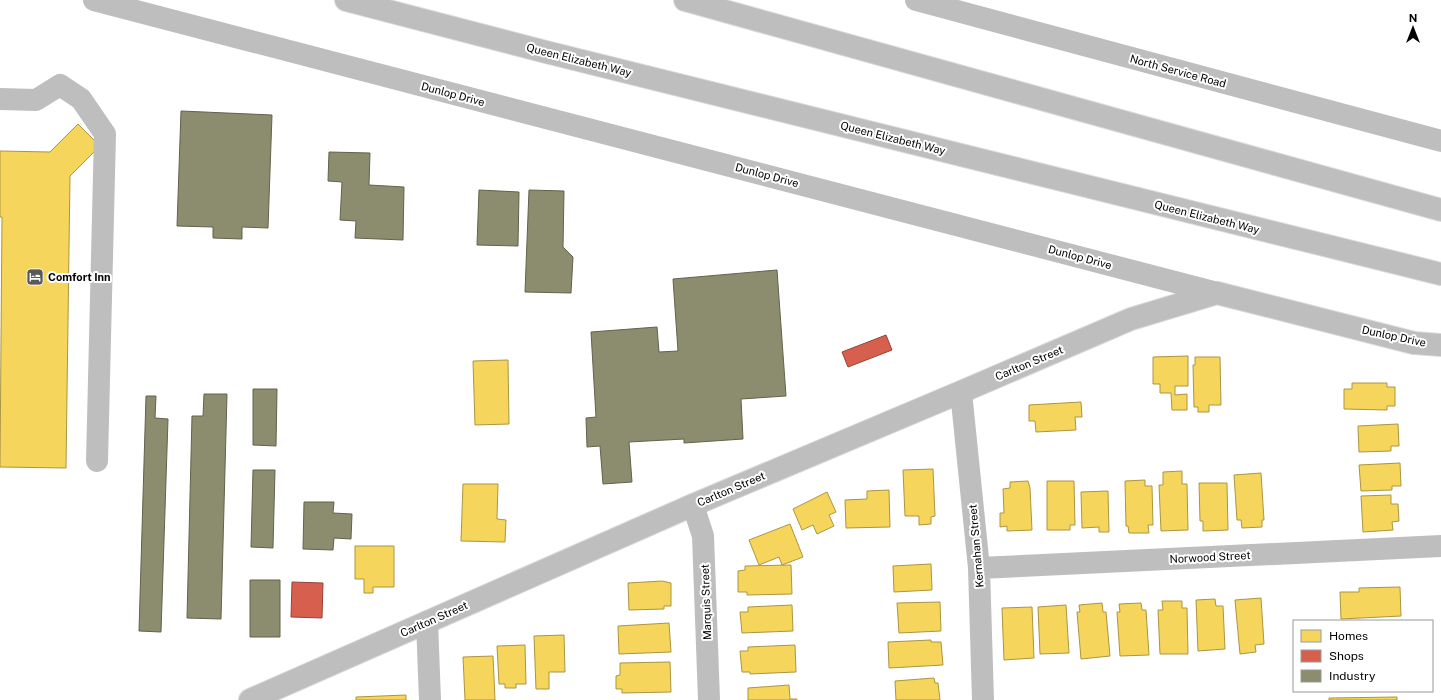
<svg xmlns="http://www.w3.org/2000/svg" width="1441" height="700" font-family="'Public Sans',sans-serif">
	<rect width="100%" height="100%" fill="#fff"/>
	<path fill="#f6d55c" stroke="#ac9540" d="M78,124L100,146L70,176L66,468L0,467L2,217H0V151L50,152Z
		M1188,356V386H1175V395L1187,394V410H1172L1171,393H1160V384H1153V357Z
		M1195,357H1220L1221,405H1209V412H1198V407H1194L1193,365H1195Z
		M508,360L509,424L475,425L473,361Z
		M1352,383H1387V387H1395V406H1387V410L1344,409V389H1352Z
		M1081,402L1082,417H1075L1076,430L1036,432L1035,421H1029V405Z
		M1398,424L1399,446H1391V451L1359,452L1358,426Z
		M1400,463L1401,486H1392V490L1361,491L1359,465Z
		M933,469L935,516L931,517V524L919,525V516H905L903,470Z
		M1182,471V484H1187L1188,530L1161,531L1159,485H1163V472Z
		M1261,473L1264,520H1262V527L1242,528L1241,520H1237L1234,475Z
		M1145,480V486H1152L1153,525H1148L1149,533H1129L1128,526H1126L1125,481Z
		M1028,481L1030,488L1032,530L1007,531V526L1000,527V513H1004L1003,489L1010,488V482Z
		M1047,481H1074L1075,525H1070V530H1047Z
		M1199,483H1227L1228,530L1203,531V521H1200Z
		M463,484H498L497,519L506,520L505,542L461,541Z
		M889,490L890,527L846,528L845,500L867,499V491Z
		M1108,491L1109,532H1099V527L1082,528L1081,492Z
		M827,492L836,512L829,515L834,526L817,534L813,525L802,530L793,509Z
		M1391,495V504H1398L1399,521L1392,522L1393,530L1363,532L1361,496Z
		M790,524L803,557L782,565L779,557L759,565L749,540Z
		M355,546H394V587H373V593H364V579H355Z
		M931,564L932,590L894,592L893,566Z
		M791,565L792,594L747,595V592H738V571L745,570V566Z
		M662,581L671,583V606H664V609L629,610L628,583Z
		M1400,587L1401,616L1341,619L1340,592H1359V588Z
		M1261,598L1264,644L1255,645L1256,652L1240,654L1235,600Z
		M1215,599L1216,606H1223L1225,649L1198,651L1196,600Z
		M1162,601H1182V608H1187L1188,654H1160L1158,610H1163Z
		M940,602L941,631L899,633L897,603Z
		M1102,603L1103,612H1106L1110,656L1081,659L1077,612H1080L1079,605Z
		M1141,603L1142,610H1146L1149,655L1120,656L1117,612H1120L1119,604Z
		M792,605L793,631L742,633L740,612H748V607Z
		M1066,605L1069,653L1040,654L1038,607Z
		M1032,607L1034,658L1004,660L1002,608Z
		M669,623L671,652L619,654L618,626Z
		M564,635L565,672H549V689H536L534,636Z
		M931,640V642H941L943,665L889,668L888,642Z
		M525,645L526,684H516V688H505V684H499L497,646Z
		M795,645L796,672L750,674V672H742L740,651H748V647Z
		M493,656L495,700H465L463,657Z
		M670,662L671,692L622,693V689H616V676L620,675V663Z
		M934,678L935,683H938L940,700H896L895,681Z
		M789,685L790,699H797V700H748V688Z
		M406,695V700H356V697Z
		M1397,697V700H1329V698Z"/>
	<path fill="#d6604d" stroke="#964336" d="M886,335L892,350L848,367L842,352Z
		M292,582L323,583L322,618L291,617Z"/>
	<path fill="#8c8c6e" stroke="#62624d" d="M181,111L272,115L268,228L242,227V239L213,238V227L177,226Z
		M329,152L370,153L369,185L404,187L403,240L355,238L356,221L340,220L342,182L328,181Z
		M479,190L519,192L518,246L477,245Z
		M529,190L564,191L563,247L573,257L571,293L525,292Z
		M777,270L786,396L741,399L743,439L684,443V439L629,442L632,482L603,484L600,446L587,447L586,418L596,417L591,332L657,327L659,352L678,351L673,279Z
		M253,389H277L276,446L253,445Z
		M204,394H227L221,619L187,618L192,416H203Z
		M146,396H156L155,418L168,419L161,632L139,631Z
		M253,470H275L273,548L251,547Z
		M304,502H334L333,513L352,514L351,539L334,538L333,550L303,549Z
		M250,580H280V637H250Z"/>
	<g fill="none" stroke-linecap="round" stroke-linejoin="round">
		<g stroke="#dbdbdb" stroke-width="24">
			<path id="major" d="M250,700L693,505L961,392L1131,319L1217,293L1414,343L1441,345"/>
		</g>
		<g stroke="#dbdbdb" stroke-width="24">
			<path id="highway" d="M346,0L546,52L1441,274
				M685,0L1441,210"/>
		</g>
		<path stroke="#bebebe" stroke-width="22" d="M94,0L1217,293
			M916,0L1441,141
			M0,99L36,100L60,85L81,99L105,134L97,461
			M961,392L979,568L983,700
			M693,505L703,536L709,700
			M979,568L1441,546
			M427,622L430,700"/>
		<use href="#major" stroke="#bebebe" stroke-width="22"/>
		<use href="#highway" stroke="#bebebe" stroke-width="22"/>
	</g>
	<defs>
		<g id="hotel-square" transform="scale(0.9)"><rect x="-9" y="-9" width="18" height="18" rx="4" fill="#595959" stroke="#fff"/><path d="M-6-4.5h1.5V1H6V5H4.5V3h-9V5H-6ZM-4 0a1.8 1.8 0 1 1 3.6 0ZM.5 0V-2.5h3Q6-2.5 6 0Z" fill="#fff"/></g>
	</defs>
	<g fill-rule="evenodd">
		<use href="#hotel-square" x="35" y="277"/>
	</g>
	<g text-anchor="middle" stroke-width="4" stroke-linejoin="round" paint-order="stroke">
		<g font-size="11" fill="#000" stroke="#fff">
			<text transform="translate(579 60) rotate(14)" y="4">Queen Elizabeth Way</text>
			<text transform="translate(1178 71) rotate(15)" y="4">North Service Road</text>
			<text transform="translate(453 94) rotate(15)" y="4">Dunlop Drive</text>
			<text transform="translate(893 138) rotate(14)" y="4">Queen Elizabeth Way</text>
			<text transform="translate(767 175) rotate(15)" y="4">Dunlop Drive</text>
			<text transform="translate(1207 217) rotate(14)" y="4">Queen Elizabeth Way</text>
			<text transform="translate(1080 257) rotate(15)" y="4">Dunlop Drive</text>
			<text transform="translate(1394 336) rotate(12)" y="4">Dunlop Drive</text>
			<text transform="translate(1029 363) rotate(-23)" y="4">Carlton Street</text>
			<text transform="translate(731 489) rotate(-23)" y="4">Carlton Street</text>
			<text transform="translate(976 546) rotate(-95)" y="4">Kernahan Street</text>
			<text transform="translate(1210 557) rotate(-3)" y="4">Norwood Street</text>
			<text transform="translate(706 602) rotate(-92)" y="4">Marquis Street</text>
			<text transform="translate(434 619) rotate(-24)" y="4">Carlton Street</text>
		</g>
		<g font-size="11" font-weight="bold" fill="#000" stroke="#fff" text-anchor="start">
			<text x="48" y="281">Comfort Inn</text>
		</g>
	</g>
	<rect x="1293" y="620" width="140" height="72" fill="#ffffff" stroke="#999999"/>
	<rect x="1301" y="630" width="20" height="12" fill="#f6d55c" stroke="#999999"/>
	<text x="1329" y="640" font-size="12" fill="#000000">Homes</text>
	<rect x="1301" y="650" width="20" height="12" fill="#d6604d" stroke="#999999"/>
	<text x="1329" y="660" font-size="12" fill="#000000">Shops</text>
	<rect x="1301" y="670" width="20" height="12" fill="#8c8c6e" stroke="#999999"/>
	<text x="1329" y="680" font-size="12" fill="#000000">Industry</text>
	<g transform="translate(1413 28)" stroke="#ffffff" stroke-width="3" paint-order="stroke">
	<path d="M0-3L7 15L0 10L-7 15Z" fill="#000000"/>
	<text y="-6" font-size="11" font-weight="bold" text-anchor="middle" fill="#000000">N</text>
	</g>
</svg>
